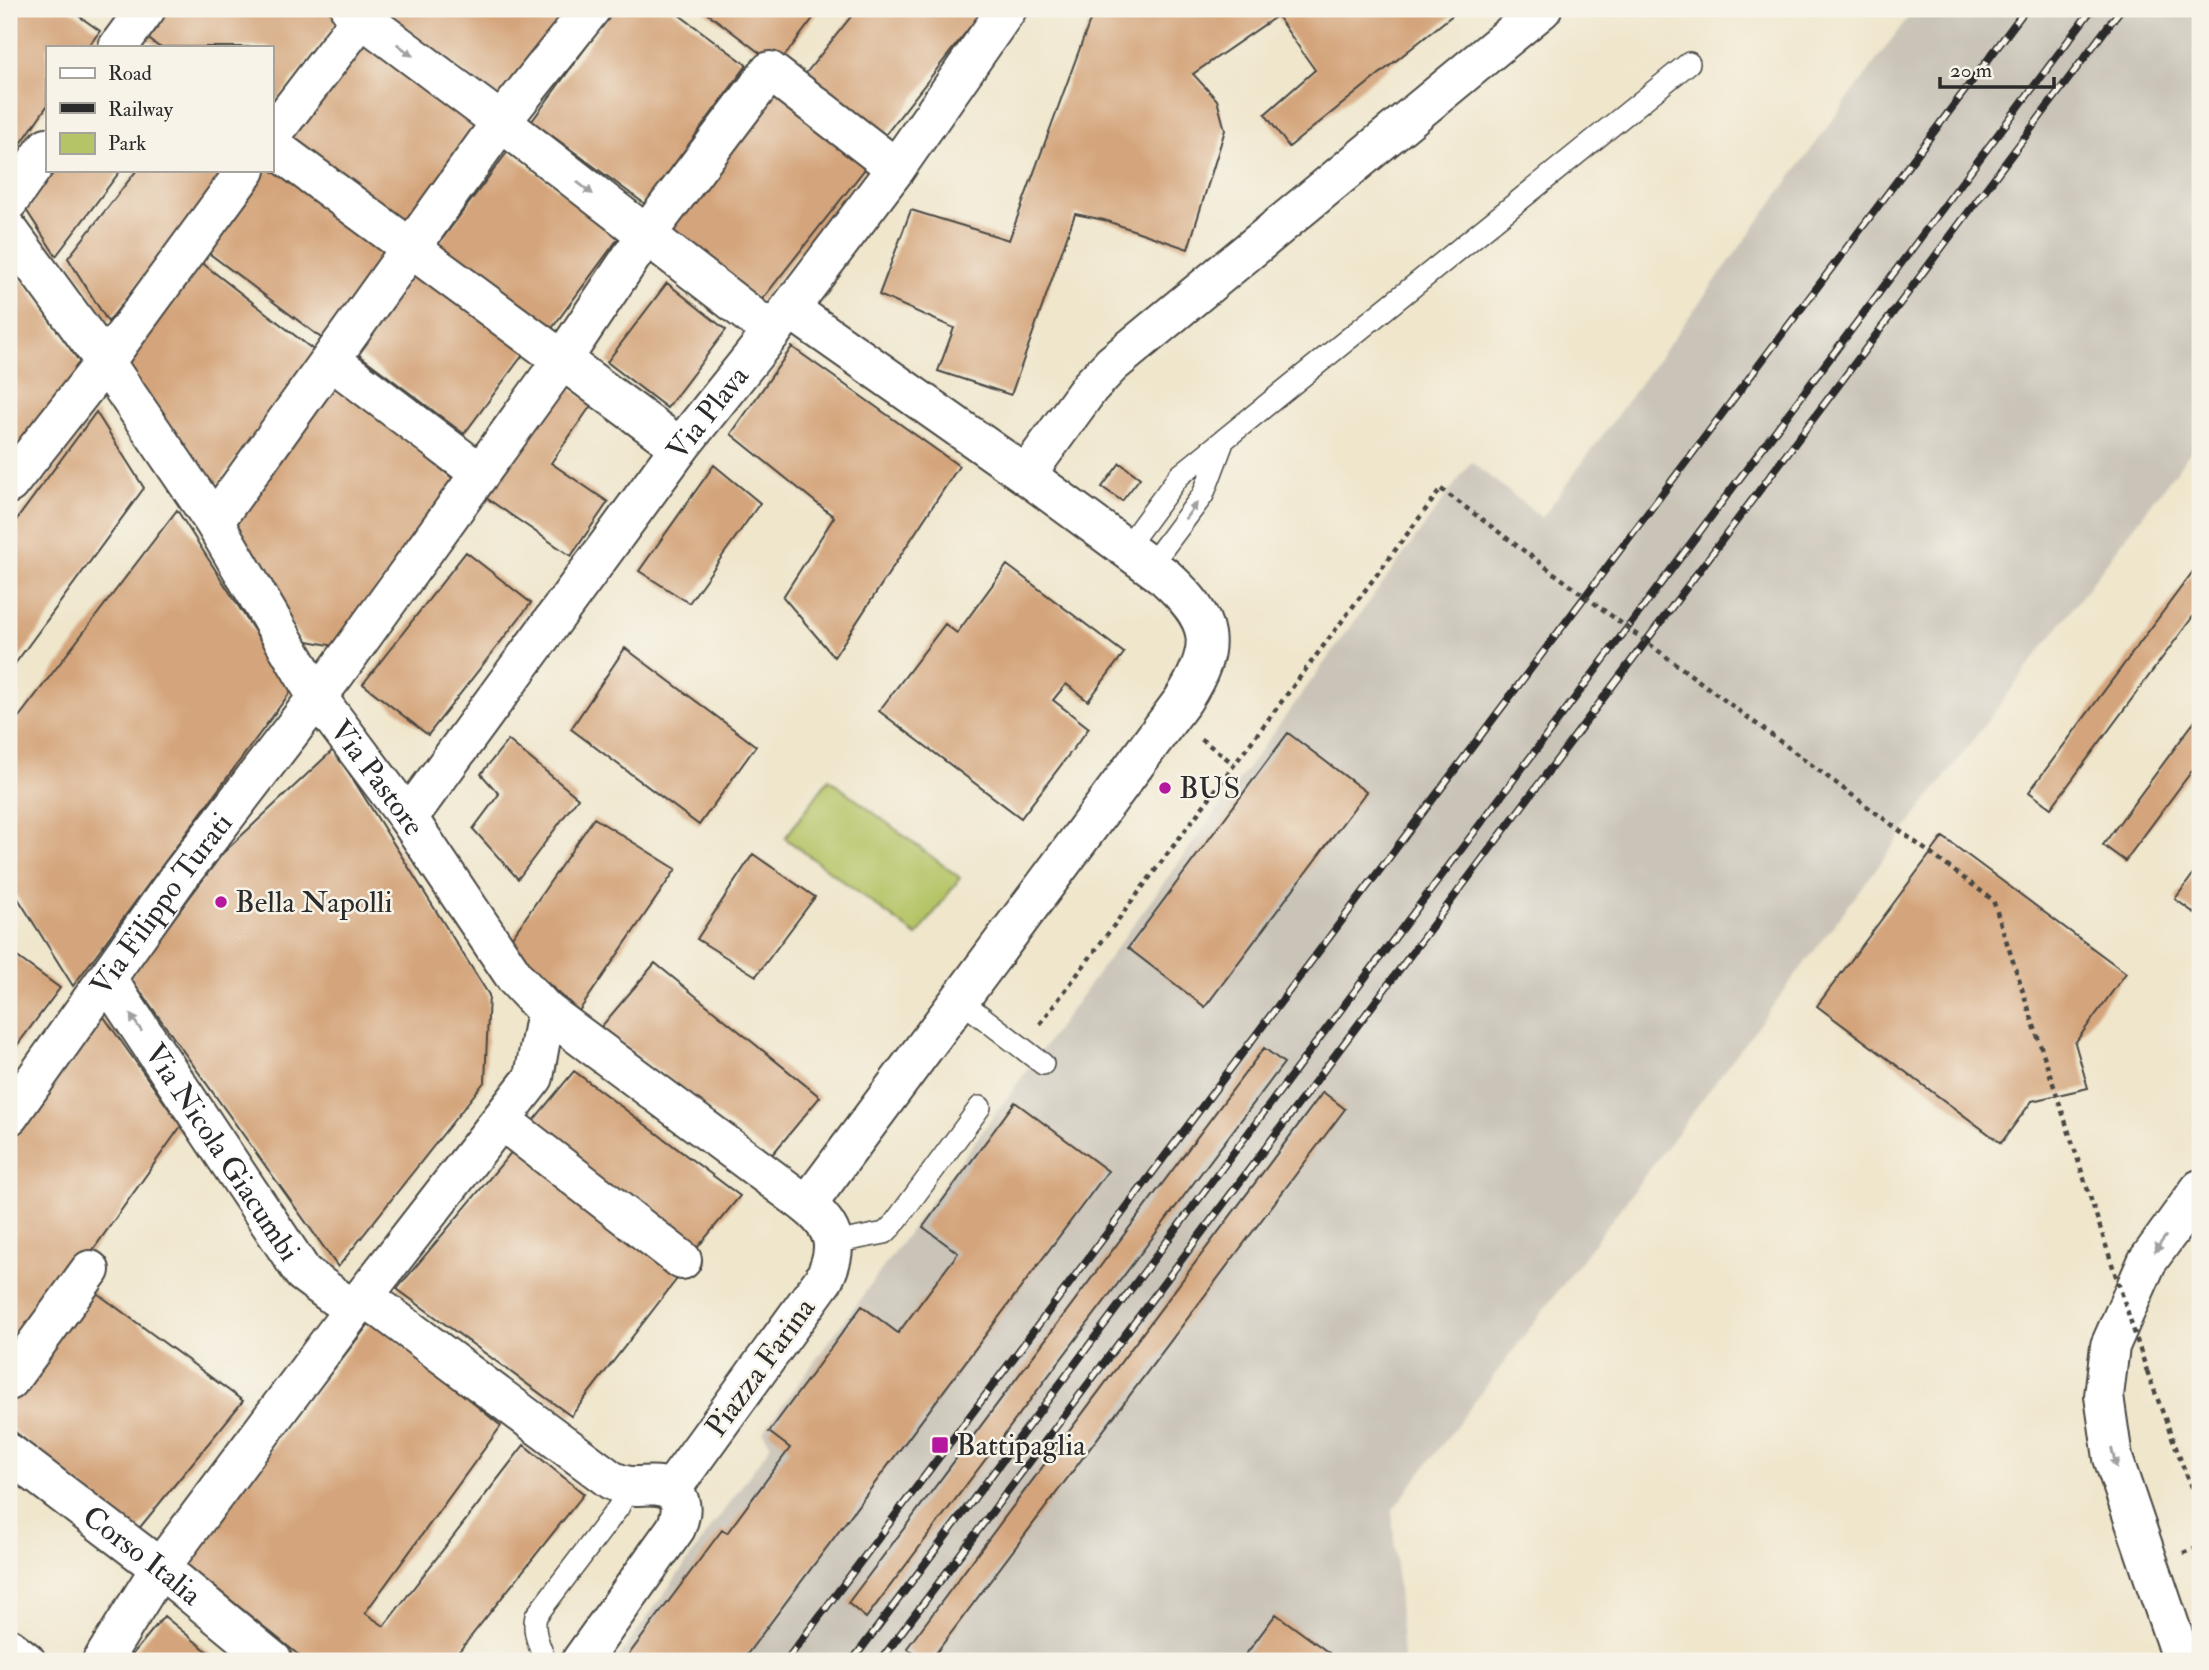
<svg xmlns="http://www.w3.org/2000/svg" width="2209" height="1670" font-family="'IM FELL Double Pica',serif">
	<rect width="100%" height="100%" fill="#f7f3e8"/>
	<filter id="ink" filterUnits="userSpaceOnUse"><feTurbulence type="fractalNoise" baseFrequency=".0143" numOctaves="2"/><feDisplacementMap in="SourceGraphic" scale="14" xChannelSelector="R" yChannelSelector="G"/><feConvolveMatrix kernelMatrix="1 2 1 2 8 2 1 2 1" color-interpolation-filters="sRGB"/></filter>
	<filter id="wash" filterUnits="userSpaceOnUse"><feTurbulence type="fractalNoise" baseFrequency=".00686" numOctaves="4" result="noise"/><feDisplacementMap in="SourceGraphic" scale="28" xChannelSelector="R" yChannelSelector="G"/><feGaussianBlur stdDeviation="1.57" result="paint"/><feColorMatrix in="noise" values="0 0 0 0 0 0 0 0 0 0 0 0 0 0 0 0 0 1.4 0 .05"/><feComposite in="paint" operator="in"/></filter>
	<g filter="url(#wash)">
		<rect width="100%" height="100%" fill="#efe6cc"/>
		<path fill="#c9c3b8" d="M1914,9H2200V439L1392,1511L1403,1657L1400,1661H616L771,1445L763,1432L1471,462L1542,518Z"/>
		<path fill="#b5c466" stroke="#707848" stroke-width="2" d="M829,779L960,878L917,936L785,838Z"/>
		<g id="blocks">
			<path fill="#d4a57c" d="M9,9H69L100,31L88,47H47V106L9,161Z
				M165,9H326L339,18L271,109V47H159L145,36Z
				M382,9H567L498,99Z
				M614,9H671L747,65L645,204L532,121Z
				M702,9H820L777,66Z
				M857,9H984L882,139L803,77Z
				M1103,9H1460L1289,147L1265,114L1315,70L1277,16L1193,74L1217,100L1225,130L1188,249L1104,220L1075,214L1011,395L938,371L954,328L879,295L911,210L1009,240L1091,18Z
				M360,36L481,130L403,231L282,138Z
				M780,87L872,160L760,302L668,230Z
				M508,151L620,236L547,335L434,250Z
				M271,163L393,247L324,340L206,251L266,170H271Z
				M50,170H121L56,256L23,205Z
				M137,170H227L108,322L68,258Z
				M197,259L316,352L209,495L119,361Z
				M9,261L83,367L9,462Z
				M418,266L528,348L464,434L354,351Z
				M667,283L726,330L667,408L607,362Z
				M792,347L959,466L834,657L783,597L834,517L731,434Z
				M557,379L592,404L551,463L608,502L571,556L479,493Z
				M335,384L456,481L335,646L302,640L233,540L236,509Z
				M96,412L144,488L9,672V530Z
				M1120,463L1140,478L1122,501L1102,487Z
				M714,465L760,503L689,603L639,571Z
				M177,510L292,690L73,986L9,884V730Z
				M466,552L531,603L428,735L363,684Z
				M2200,562V607L2051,808L2029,792Z
				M1007,565L1124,653L1088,701L1066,684L1053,700L1089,728L1021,818L879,711L945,624L957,633Z
				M625,648L756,746L699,825L571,729Z
				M2200,714V760L2125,861L2103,845Z
				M1288,733L1366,792L1205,1007L1128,948Z
				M508,740L578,798L518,879L473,829L499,794L481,774Z
				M334,749L489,995L485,1081L338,1267L130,977L223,853Z
				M594,818L676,869L579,1011L506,946Z
				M1943,837L2126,973L2075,1043L2088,1088L2032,1101L2001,1143L1817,1006Z
				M753,854L815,897L756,976L697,939Z
				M2200,865V910L2197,915L2175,899Z
				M9,951L60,988L9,1056Z
				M655,963L820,1097L771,1156L601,1027Z
				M104,1017L181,1126L9,1368V1144Z
				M1264,1048L1284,1063L866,1618L848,1603Z
				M574,1071L740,1196L693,1253L527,1128Z
				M1323,1092L1345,1109L930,1661H923L907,1648Z
				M1015,1102L1108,1171L742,1661H624L722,1530L727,1533L790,1448L769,1432L862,1306L898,1333L958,1253L923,1227Z
				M519,1143L680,1275L571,1416L397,1289Z
				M90,1288L243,1401L137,1531L9,1427V1392Z
				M372,1320L501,1426L365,1613L384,1626L524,1445L584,1494L457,1654L466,1661H306L184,1562Z
				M1276,1614L1340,1661H1241Z
				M164,1616L219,1661H127Z"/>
		</g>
	</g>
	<g filter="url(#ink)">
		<use href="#blocks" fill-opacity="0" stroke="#484743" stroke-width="2"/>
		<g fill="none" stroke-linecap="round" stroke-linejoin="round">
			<g stroke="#484743" stroke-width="24">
				<path id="lane" d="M1126,548L1179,476L1689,63
					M1150,566L1203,495L1223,442
					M960,1000L1043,1064
					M833,1243L885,1233L893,1225L980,1107
					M545,1661C540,1646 532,1632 536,1616L618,1508L628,1488"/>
			</g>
			<g stroke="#484743" stroke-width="42">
				<g id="street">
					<path d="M350,9L501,122L772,332"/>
					<path d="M118,47L146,9"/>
					<path d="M271,136L368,9"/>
					<path d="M271,145L680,447"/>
					<path d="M9,201L47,147"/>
					<path id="s1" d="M9,231L105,362L214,522L317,697L408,818L516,979L546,1011L807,1205C835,1228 840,1246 824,1279L671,1490C684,1501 682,1513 676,1528L581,1661"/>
					<path d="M790,309L1026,475L1165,577C1213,621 1218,645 1183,700L807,1205"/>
					<path d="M332,361L480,473"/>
					<path d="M1026,475L1090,387L1112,364L1542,9"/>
					<path d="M9,484L105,362L246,170"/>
					<path d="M214,522L501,122L591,9"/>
					<path id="s2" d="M408,818L680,447L772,332L896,168L1007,9"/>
					<path id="s3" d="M107,979L303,1273L353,1310"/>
					<path id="s4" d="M9,1116L178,878L335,674L562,360L646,235L770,71L896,168"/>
					<path d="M501,1120L682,1260"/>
					<path d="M364,1296L611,1480C635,1493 650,1479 671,1490"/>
					<path d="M9,1381L90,1270"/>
					<path id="s5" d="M9,1453L160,1568L273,1661"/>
					<path d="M9,1648L26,1661"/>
					<path d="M102,1661L160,1568L353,1310L534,1077L546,1011"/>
					<path d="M2182,1661L2113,1458L2104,1396L2110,1346L2147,1262L2200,1189"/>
				</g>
			</g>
			<path stroke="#484743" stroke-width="4.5" stroke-dasharray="5 5" stroke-linecap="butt" d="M1201,739L1234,764
				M1040,1024L1441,489
				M2147,1371L2200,1511
				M2183,1553L2200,1546"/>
			<use href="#lane" stroke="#fff" stroke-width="21"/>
			<use href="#street" stroke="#fff" stroke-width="38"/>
			<g stroke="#2b2b2b" stroke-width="8">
				<path id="rail" d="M786,1661L2026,9
					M852,1661L2092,9
					M880,1661L2121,9"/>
			</g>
			<use href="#rail" stroke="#f7f3e8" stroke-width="5" stroke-dasharray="16" stroke-linecap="butt"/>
			<path stroke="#484743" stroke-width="4.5" stroke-dasharray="5 5" stroke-linecap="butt" d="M1441,489L1993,900L2147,1371"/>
		</g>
		<defs><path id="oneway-solid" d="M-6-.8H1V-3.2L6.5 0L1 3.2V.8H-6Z" transform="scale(1.75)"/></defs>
		<g fill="#a0a0a0">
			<use href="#oneway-solid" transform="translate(405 50) rotate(37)"/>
			<use href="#oneway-solid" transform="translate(585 188) rotate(38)"/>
			<use href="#oneway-solid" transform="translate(1191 511) rotate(-53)"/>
			<use href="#oneway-solid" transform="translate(136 1023) rotate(-124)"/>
			<use href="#oneway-solid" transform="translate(2160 1244) rotate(126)"/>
			<use href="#oneway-solid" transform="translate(2114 1458) rotate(76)"/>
		</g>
	</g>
	<g fill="#b5179e" stroke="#f7f3e8" stroke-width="2.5">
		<circle cx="1165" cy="788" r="7"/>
		<circle cx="221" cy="902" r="7"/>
		<rect x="931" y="1436" width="18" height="18" rx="3.5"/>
	</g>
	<g text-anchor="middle" stroke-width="5" stroke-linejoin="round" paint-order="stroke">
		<g font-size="30" fill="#2b2b2b" stroke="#f7f3e8">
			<text dy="10" stroke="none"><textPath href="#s2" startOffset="504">Via Plava</textPath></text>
			<text dy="10" stroke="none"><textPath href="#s1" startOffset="660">Via Pastore</textPath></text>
			<text dy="10" stroke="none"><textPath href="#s4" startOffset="261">Via Filippo Turati</textPath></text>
			<text dy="10" stroke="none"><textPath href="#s3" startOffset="208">Via Nicola Giacumbi</textPath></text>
			<text transform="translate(760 1367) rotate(-54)" y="10">Piazza Farina</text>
			<text dy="10" stroke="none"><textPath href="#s5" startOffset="168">Corso Italia</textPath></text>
		</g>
		<g font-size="30" fill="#2b2b2b" stroke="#f7f3e8" text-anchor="start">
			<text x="1179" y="798">BUS</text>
			<text x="235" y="912">Bella Napolli</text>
			<text x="956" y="1455">Battipaglia</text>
		</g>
	</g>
	<rect width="2209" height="1670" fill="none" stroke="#f7f3e8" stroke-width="35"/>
	<rect x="46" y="46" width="228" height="126" fill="#f7f3e8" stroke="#a5a39c" stroke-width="2"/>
	<rect x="60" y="68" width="35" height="10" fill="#ffffff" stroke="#a5a39c" stroke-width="2"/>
	<text x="108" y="80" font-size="21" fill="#2b2b2b">Road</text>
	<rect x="60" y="103" width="35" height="10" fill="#2b2b2b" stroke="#a5a39c" stroke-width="2"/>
	<text x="108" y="116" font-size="21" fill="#2b2b2b">Railway</text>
	<rect x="60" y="133" width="35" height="21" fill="#b5c466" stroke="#a5a39c" stroke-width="2"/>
	<text x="108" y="150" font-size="21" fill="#2b2b2b">Park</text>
	<path d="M1940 77v10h114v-10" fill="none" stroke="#2b2b2b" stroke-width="3.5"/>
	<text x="1950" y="77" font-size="21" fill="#2b2b2b" stroke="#f7f3e8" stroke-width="5" paint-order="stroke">20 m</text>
</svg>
